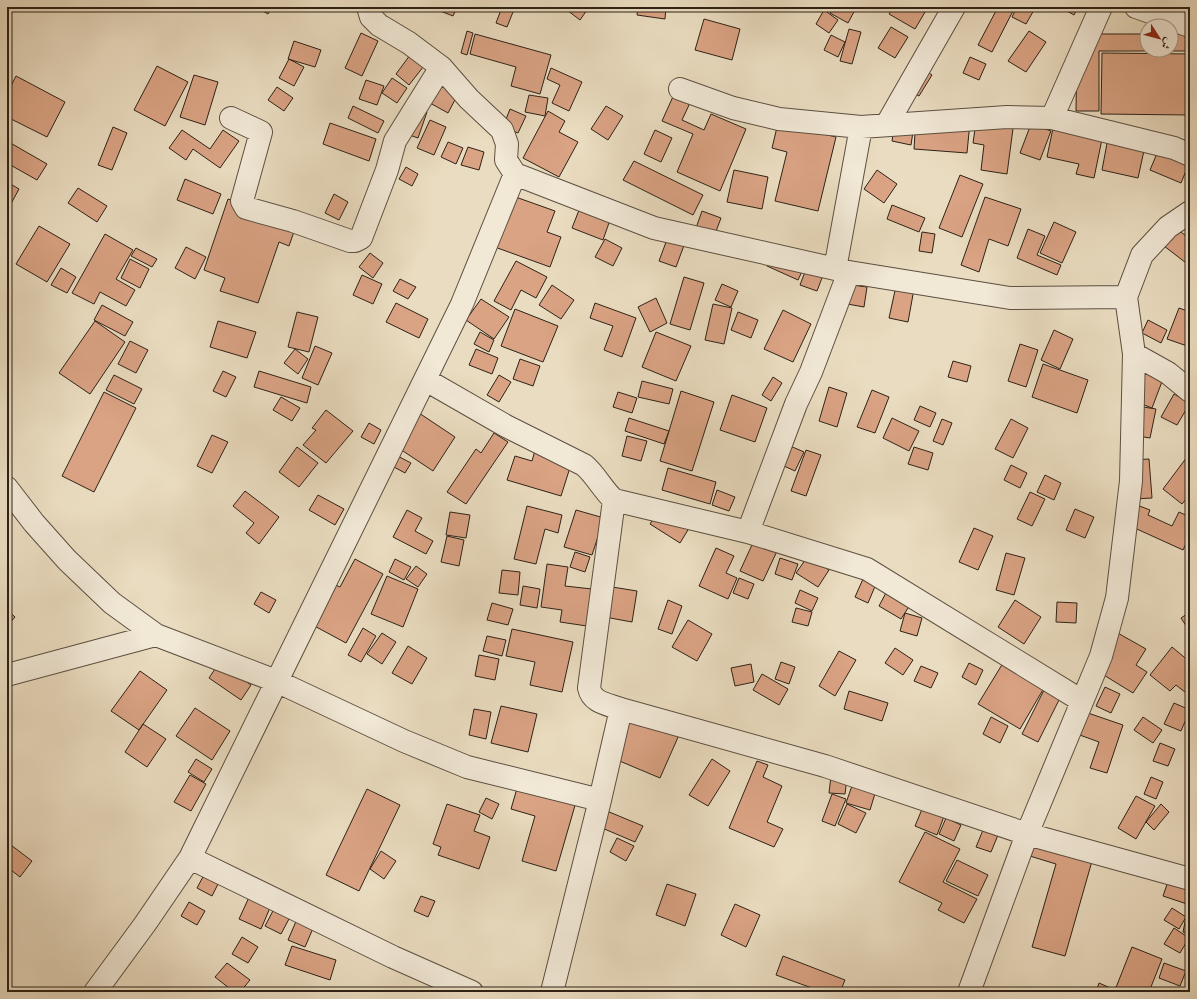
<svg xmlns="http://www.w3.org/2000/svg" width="1197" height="999" font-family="'EB Garamond',Amiri,serif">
	<rect width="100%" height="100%" fill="#eadcc0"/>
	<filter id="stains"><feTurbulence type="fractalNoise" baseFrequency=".005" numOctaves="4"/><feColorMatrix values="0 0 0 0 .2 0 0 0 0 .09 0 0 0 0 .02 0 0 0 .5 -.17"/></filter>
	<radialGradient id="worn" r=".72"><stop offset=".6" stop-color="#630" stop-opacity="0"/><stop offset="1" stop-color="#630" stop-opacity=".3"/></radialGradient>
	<path fill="#daa384" stroke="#2d2217" d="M256,7H272L268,14Z
		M375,7H385L382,12Z
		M430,7H457L453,16Z
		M482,7H492L489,11Z
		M502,7H515L507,27L496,23Z
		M563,7H589L580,20Z
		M638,7H666L665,19L637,15Z
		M834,7H854L856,8L848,23L830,13Z
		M894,7H928L915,29L889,14Z
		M998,7H1015L992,52L978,45Z
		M1017,7H1029L1034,10L1026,24L1012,17Z
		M1060,7H1078L1074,15Z
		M824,10L838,20L829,33L816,24Z
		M704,19L740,29L732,60L695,50Z
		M891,27L908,37L895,58L878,48Z
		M849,29L861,32L852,64L840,61Z
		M467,31L473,33L467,55L461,53Z
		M1029,31L1046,42L1026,72L1008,61Z
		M361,33L378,41L362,76L345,68Z
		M475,34L551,55L540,94L511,86L516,67L470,54Z
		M1077,34H1147V50H1171V34H1190V51H1099V111H1076Z
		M831,35L845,42L838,57L824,50Z
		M294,41L321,50L315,67L288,59Z
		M413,51L427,62L409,85L396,74Z
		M1102,53L1190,54V115L1101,114Z
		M970,57L986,64L979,80L963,73Z
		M289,59L304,67L294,86L279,78Z
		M916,65L932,75L919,96L903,87Z
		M157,66L188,82L165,126L134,110Z
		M551,68L582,82L569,111L552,103L560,85L547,79Z
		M194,75L218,82L205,125L180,117Z
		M16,76L65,102L47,137L7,117V94Z
		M392,78L407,88L397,103L382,93Z
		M366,80L384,86L377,105L359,99Z
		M680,81L697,88L682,120L704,130L711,114L746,129L720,191L677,172L693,134L662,121Z
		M441,84L458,94L448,113L430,103Z
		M277,87L293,98L284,111L268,100Z
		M529,95L548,98L545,116L525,112Z
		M408,105L427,112L418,138L398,131Z
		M353,106L384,121L378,133L348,118Z
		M606,106L623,116L608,140L591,129Z
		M510,109L526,116L518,133L503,127Z
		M548,111L565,121L559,132L578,142L559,177L523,158Z
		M977,115L1014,121L1007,174L981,170L984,145L973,143Z
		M916,117L970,122L967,153L914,149Z
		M430,120L446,127L434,155L417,148Z
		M895,122L914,125L911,145L892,141Z
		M330,123L376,139L369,161L323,144Z
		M778,123L836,137L818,211L775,201L787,152L772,148Z
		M1031,124L1051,131L1040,160L1020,153Z
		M113,127L127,133L112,170L98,165Z
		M1053,128L1102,139L1094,178L1076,174L1079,164L1047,157Z
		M182,130L210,149L223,130L239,141L220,168L193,149L186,160L169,148Z
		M655,130L672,138L661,162L644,154Z
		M1108,138L1145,146L1138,178L1102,170Z
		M7,141L47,164L37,180L7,163Z
		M448,142L463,148L456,164L441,157Z
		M1161,144L1190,161L1181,183L1150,170Z
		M468,147L484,152L479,170L461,165Z
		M634,161L703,195L693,215L623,180Z
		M406,167L418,174L412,186L399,179Z
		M734,170L768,177L762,209L727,202Z
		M877,170L897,184L884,203L864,189Z
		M960,175L983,184L962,237L939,228Z
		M185,179L221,194L213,214L177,200Z
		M7,182L19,189L7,211Z
		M78,188L107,206L97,222L68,203Z
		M334,194L348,202L339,220L325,213Z
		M510,195L555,211L547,232L561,237L550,267L492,246Z
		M985,197L1021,209L1008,246L989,239L979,272L961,265Z
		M228,199L297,223L289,246L279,242L258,303L220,291L225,278L204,270Z
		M581,205L611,217L603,240L572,228Z
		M892,205L925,218L919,232L887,219Z
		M702,211L721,218L715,234L696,228Z
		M1054,222L1076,232L1062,263L1040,253Z
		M1168,222L1190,239V266L1155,239Z
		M39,226L70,244L47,282L16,264Z
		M1028,229L1045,236L1037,255L1061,265L1057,275L1017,258Z
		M922,232L935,234L932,253L919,251Z
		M105,234L133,250L116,279L135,290L126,306L100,292L94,304L72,293Z
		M669,234L686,240L676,267L659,261Z
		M605,239L622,248L613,266L595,257Z
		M186,247L206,257L195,279L175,268Z
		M136,248L157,259L152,267L131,256Z
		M774,251L805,265L798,280L767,266Z
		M370,253L383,263L373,278L359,267Z
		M130,259L149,269L140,288L121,278Z
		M516,261L547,277L536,298L521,290L511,310L494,301Z
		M808,264L825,270L817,291L800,285Z
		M61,268L76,277L67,293L51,285Z
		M362,275L382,284L373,304L353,295Z
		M684,277L704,283L690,330L670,324Z
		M400,279L416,287L408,299L393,291Z
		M722,284L738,291L731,307L715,300Z
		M845,284L867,287L864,307L842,303Z
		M552,285L574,300L561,319L539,305Z
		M896,286L914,289L908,322L889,318Z
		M656,298L667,323L650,332L638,307Z
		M481,299L509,317L494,339L466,320Z
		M396,303L428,319L419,338L386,322Z
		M595,303L636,318L622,357L604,350L613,326L590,318Z
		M713,304L732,308L724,344L705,340Z
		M102,305L133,322L125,336L94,320Z
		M1179,308L1190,312V347L1167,339Z
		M515,309L558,326L543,362L501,346Z
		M783,310L811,324L793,362L764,349Z
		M297,312L318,317L309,352L288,347Z
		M738,312L758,320L751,338L731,330Z
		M1148,320L1167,330L1161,343L1142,333Z
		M95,321L125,342L90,394L59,373Z
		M218,321L256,332L247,358L210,347Z
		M1054,330L1073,339L1060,369L1041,360Z
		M480,332L494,340L489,352L474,344Z
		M656,332L691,346L676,381L642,367Z
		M130,341L148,350L136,373L118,364Z
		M1020,344L1038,350L1026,387L1008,381Z
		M315,346L332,353L318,385L302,378Z
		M295,349L308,359L298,374L284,363Z
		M476,349L498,358L492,374L469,365Z
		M520,359L540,366L533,386L513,379Z
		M953,361L971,366L967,382L948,377Z
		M1043,364L1088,380L1077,413L1032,397Z
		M223,371L236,377L226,397L213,391Z
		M259,371L311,387L307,403L254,387Z
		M1145,372L1163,379L1152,408L1134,401Z
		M114,375L142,389L134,404L106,390Z
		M499,375L511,382L499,402L487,395Z
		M773,377L782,383L771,401L762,395Z
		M642,381L673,389L669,404L638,397Z
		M829,387L847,393L837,427L819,421Z
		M872,390L889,397L875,433L857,427Z
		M681,391L714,402L692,471L660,461Z
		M104,392L136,408L94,492L62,476Z
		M618,392L637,398L632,413L613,407Z
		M1174,394L1190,403L1177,425L1161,417Z
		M732,395L767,408L755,442L720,430Z
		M281,397L300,408L292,421L273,410Z
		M920,406L936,413L930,427L914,420Z
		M1137,406L1156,409L1150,438L1131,435Z
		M410,407L455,437L433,471L388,441Z
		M326,410L353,431L326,463L303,445L316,430L312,428Z
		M629,418L669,431L664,444L625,431Z
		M892,418L919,431L909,451L883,438Z
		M942,419L952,423L943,445L933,441Z
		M1011,419L1028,428L1013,458L995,449Z
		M369,423L381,430L374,444L361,437Z
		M494,433L508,442L466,504L447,492L476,449L481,453Z
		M212,435L228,442L212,473L197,466Z
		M627,436L647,441L641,461L622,456Z
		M781,442L804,452L795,471L773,461Z
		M297,447L318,463L299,487L279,472Z
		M536,447L573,458L561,496L507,480L515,456L532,461Z
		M914,447L933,453L928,470L908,464Z
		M806,450L821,455L806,496L791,491Z
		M388,451L411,463L405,473L383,461Z
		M1190,453V494L1182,504L1163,489Z
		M1149,459L1152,498L1134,499L1132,460Z
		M1011,465L1027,473L1020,488L1004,480Z
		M668,468L716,482L710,504L662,490Z
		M1045,475L1061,483L1054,500L1037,492Z
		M717,490L735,497L729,511L712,505Z
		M245,491L279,517L259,544L246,533L254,523L233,506Z
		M1030,492L1045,499L1032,526L1017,519Z
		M318,495L344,509L335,525L309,510Z
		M1190,502V513L1185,509Z
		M1137,505L1150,510L1148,515L1172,526L1179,512L1190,517V535L1183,550L1128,525Z
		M527,506L562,515L558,533L545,529L536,564L514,559Z
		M661,506L691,525L680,543L650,524Z
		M1075,509L1094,517L1085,538L1066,530Z
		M407,510L422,518L415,531L433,541L426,554L393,537Z
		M576,510L604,518L592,555L564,547Z
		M450,512L470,515L466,538L446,535Z
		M974,528L993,536L978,570L959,562Z
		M447,536L464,540L459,566L441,562Z
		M756,536L779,547L763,581L740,571Z
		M716,548L734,556L726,573L737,578L728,599L699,586Z
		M575,552L590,557L585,572L570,567Z
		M1006,553L1025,558L1014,595L996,590Z
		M808,556L829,570L818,587L796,573Z
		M780,558L798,564L792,580L775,574Z
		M355,559L383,574L346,643L309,623L331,583L340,587Z
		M395,559L411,567L404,580L389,572Z
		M547,564L568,567L565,586L592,589L587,626L560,622L562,610L541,607Z
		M416,566L427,574L418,587L406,579Z
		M502,570L520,572L518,595L499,593Z
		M387,576L418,589L403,627L371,614Z
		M739,578L754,584L748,599L733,593Z
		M863,579L876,584L868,603L855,597Z
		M600,585L637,591L632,622L594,615Z
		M523,586L540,589L537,608L520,605Z
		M800,590L818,598L812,611L795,603Z
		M887,591L910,605L901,619L879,606Z
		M261,592L276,600L269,613L254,604Z
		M668,600L682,606L672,634L658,629Z
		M1015,600L1041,617L1024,644L998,627Z
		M1057,602L1077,603L1076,623L1056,622Z
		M492,603L513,609L508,625L487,620Z
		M796,608L812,612L808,626L792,622Z
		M7,610L15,617L7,626Z
		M1190,612V632L1181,618Z
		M905,613L922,618L917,636L900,631Z
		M688,620L712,634L697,661L672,647Z
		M363,628L376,636L361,662L348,655Z
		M512,629L573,642L562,692L530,685L535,662L506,656Z
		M1116,632L1146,649L1136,665L1147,672L1133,693L1094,669Z
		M382,633L396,642L382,664L367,654Z
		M487,636L506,640L502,656L483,651Z
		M408,646L427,658L412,684L392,673Z
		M1172,647L1190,662V696L1176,685L1170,691L1150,675Z
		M895,648L913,660L903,675L885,663Z
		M839,651L856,660L835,696L819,686Z
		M479,655L499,659L495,680L475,676Z
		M781,662L795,667L789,684L775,679Z
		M219,663L251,685L241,700L209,678Z
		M969,663L983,670L976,685L962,677Z
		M1003,663L1044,688L1020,729L978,704Z
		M751,664L754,682L735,686L731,668Z
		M921,666L938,673L931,688L914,681Z
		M140,671L167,690L139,730L111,711Z
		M762,674L788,689L779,705L753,690Z
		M1105,687L1120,694L1111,713L1096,706Z
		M1045,688L1061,696L1038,742L1022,734Z
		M849,691L888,703L882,721L844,709Z
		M1174,703L1190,710L1181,731L1164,724Z
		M501,706L537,714L528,752L491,743Z
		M195,708L230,731L212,760L176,736Z
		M474,709L491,712L486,739L469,735Z
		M1085,712L1123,725L1107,773L1090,768L1099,742L1077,734Z
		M629,713L679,735L660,778L610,757Z
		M991,717L1008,726L1000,743L983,734Z
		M1143,717L1162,730L1153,743L1134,730Z
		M143,724L166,739L147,767L125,752Z
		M1160,743L1175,749L1168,766L1153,761Z
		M196,759L212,769L204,782L188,772Z
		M712,759L730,771L708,806L689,795Z
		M757,761L768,765L763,777L782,786L767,822L783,829L774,847L729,828Z
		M190,775L206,784L191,811L174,802Z
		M831,776L847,778L845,794L829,793Z
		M1151,777L1163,782L1156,799L1144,794Z
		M520,778L576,802L556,871L522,861L535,816L511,809Z
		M854,780L877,787L870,810L846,803Z
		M367,789L400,805L359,891L326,875Z
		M832,794L846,799L835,826L822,821Z
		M1136,796L1155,806L1136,839L1118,828Z
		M486,798L499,804L492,819L479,812Z
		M925,802L946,811L937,835L915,826Z
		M447,804L480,815L474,831L490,837L479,869L438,855L441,847L433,844Z
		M847,804L866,813L856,833L838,824Z
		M1161,804L1169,812L1154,830L1146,822Z
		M602,809L643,826L635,842L595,825Z
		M946,818L961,825L954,841L939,834Z
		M983,830L998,835L991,852L976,847Z
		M925,832L960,849L943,882L977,899L964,923L938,910L942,903L899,882Z
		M617,838L634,846L626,861L610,852Z
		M1024,841L1092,861L1065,956L1032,947L1056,864L1020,853Z
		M7,842L32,861L20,877L7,867Z
		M381,851L396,861L384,879L370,869Z
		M957,860L988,875L978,896L946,881Z
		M1172,870L1190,876V905L1163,896Z
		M205,873L219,882L212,896L197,888Z
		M667,884L696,894L685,926L656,915Z
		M251,893L272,903L261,929L239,919Z
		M421,896L435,901L428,917L414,911Z
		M189,902L205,911L197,925L181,916Z
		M735,904L760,915L746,947L721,935Z
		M1172,908L1186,917L1179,929L1164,920Z
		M274,909L290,917L281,934L265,926Z
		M1186,917L1190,918V934L1183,932Z
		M297,919L314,926L305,947L288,940Z
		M1174,928L1189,938L1180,953L1164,944Z
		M242,937L258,947L248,963L232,954Z
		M292,946L336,960L330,980L285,965Z
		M1132,947L1162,959L1149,992H1096L1099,983L1115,990Z
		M783,956L845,980L840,992H823L776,975Z
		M227,963L250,980L240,992H234L215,977Z
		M1164,963L1186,971L1180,986L1159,978Z"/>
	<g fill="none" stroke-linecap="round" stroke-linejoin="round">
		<g stroke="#5c5041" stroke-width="24">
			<path id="street" d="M368,7L371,17L379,25L409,43L441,67L469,99L502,130L507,144L506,160L515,174L654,228L849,272L1010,298L1126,297
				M1136,7L1190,26
				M680,89L733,108L779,119L861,127L1007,117L1052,118L1174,148L1190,155
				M231,118L261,132L242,201L246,208L293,221L350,241H355L361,238L387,170L395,141L441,67
				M1052,118L1101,7
				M887,124L954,7
				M835,269L861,127
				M1134,354L1168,373L1190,391
				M426,380L506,426L584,465C596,475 602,489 614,500L748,532L867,569L1082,701
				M7,488L34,523L67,560L112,603L156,635L276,681L404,741L467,767L600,800
				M614,500L589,688C592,703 608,704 621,709L825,766L1027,834L1190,879
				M748,532L796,404L811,372L849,272
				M7,675L156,635
				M190,858L393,957L472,992
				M95,992L145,924L190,858L462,304L515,174
				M552,992L600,800L621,709
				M969,992L1027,834L1101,656L1117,598L1131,481L1134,354L1126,297L1142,255L1168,227L1190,212"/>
		</g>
		<use href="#street" stroke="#f1e8d6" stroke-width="22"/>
	</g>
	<rect width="1197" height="999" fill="none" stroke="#eadcc0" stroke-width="24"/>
	<rect x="8" y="8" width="1181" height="983" fill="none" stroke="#2d2217" stroke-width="2"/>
	<rect x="12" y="12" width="1173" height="975" fill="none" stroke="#2d2217"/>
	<g transform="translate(1159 38) rotate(126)"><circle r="19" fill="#f1e8d6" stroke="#a3998a"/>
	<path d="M0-3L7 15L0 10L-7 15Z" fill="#8f2418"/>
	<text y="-6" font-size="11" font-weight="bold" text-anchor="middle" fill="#2d2217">ش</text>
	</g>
	<rect width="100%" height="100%" filter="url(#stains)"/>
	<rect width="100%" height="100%" fill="url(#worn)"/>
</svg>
